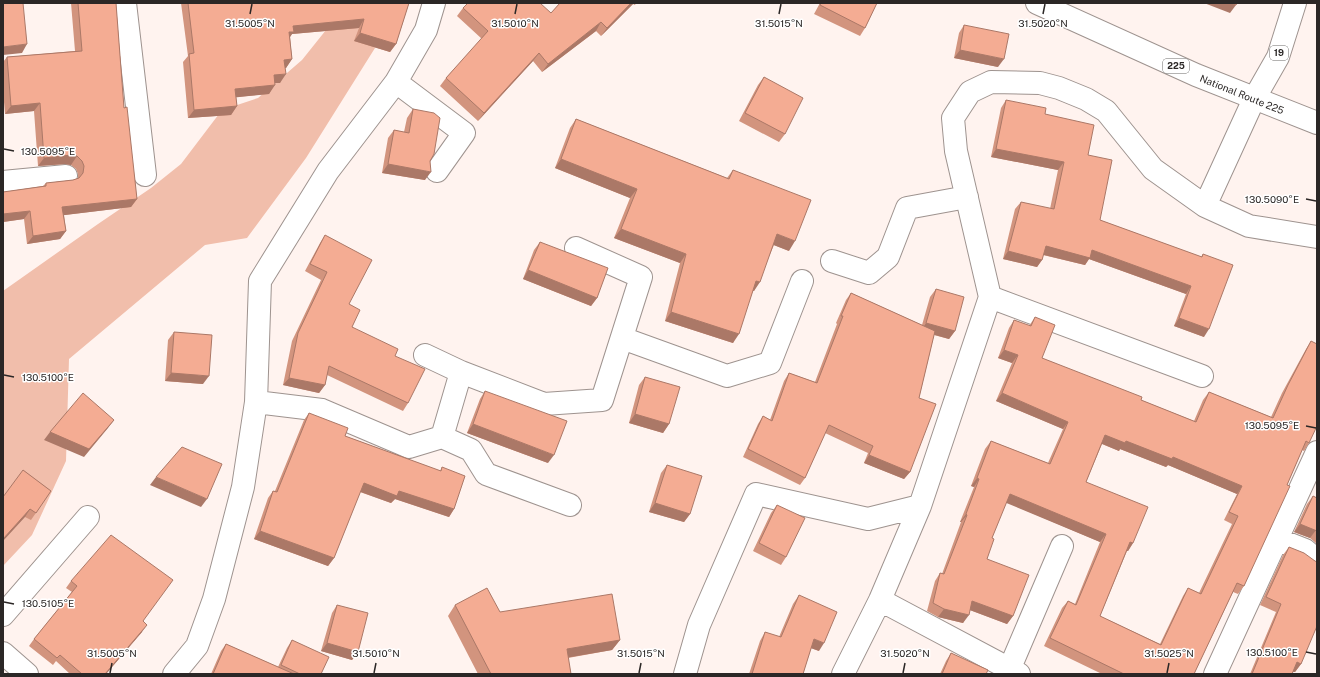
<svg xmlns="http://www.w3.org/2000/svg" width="1320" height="677" font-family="'Public Sans',sans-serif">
	<rect width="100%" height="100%" fill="#fff3ef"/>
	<path fill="#f1beab" d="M358,22L375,48L306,158L247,238L205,245L69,359L66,461L32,535L3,566V291L98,224L151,188L181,164L222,110L258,98L302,60L330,25Z"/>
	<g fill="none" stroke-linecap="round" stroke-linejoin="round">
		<g stroke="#9e938f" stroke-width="24">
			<path id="minor" d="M125,3L145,175
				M396,82L464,133L437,171
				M3,182L66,176
				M1205,206L1254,99
				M832,261L869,273L888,257L907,208L967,197
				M990,297L1202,376
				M622,338L727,376L770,363L802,281
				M425,355L461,372
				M256,402L322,410L409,447L442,437L461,372L544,404L602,400L641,277L576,248
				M442,437L471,450L486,474L570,505
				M1277,539L1305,550L1317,560
				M880,600L1019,674
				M3,615L88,517
				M3,653L27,674
				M1009,670L1062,546
				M174,674L197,646L214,599L243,487L256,402L260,281L328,171L396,82L426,30L434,3
				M685,674L699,625L756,494L868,519L920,506
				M843,674L880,600L920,506L990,297L956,151L953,118L970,92L991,82L1040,83L1059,88L1086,99L1106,111L1153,169L1205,206L1249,226L1317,237
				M1215,674L1317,452"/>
		</g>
		<g stroke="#9e938f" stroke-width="24">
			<path id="primary" d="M1254,99L1278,57L1295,3"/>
		</g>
		<g stroke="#9e938f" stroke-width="24">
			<path id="trunk" d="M1037,3L1196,75L1317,123"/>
		</g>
		<use href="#minor" stroke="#fff" stroke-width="22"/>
		<use href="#primary" stroke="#fff" stroke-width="22"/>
		<use href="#trunk" stroke="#fff" stroke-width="22"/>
	</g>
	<path fill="#d2947e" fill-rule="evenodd" d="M71,3H116L124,108L137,199L131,207L64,215L66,231L60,239L27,244L24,219L3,222V192L43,186L46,183L73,180L78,178V174L76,169L71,165L65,164L38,166L34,111L5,114L3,90V62L7,57L75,51Z
		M181,3H409L396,44L390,52L354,41L359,28L292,34L290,37L292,59L286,68H285L280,83H275L269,94L236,97L237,106L231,115L188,118L183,62L188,56Z
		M560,3H636L635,5L633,4L601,36L596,31L542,72L533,61L478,121L440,86L446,78L482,39L457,16L463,8L551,13Z
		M820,3H877L865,28L860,36L814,14Z
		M964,25L998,67L954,58L959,33Z
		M764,77L785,134L779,142L739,121L758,85Z
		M1006,100L1045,114L1088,155L1100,220L1201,257L1203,254L1204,337L1174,326L1186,294L1089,259L1085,265L1043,255L1042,260L1037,267L1003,259L1015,209L1021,202L1050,209L1058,170L991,157L1001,108Z
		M413,109L425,180L382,173L388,138L394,130L404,132L407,118Z
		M576,119L727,178L733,170L789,251L774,245L754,291H753L733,343L665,321L680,263L614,238L630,198L555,168L570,128Z
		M325,235L349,304L352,327L395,356L408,403L403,411L327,375L325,385L319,393L283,385L292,341L321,280L305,271L320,243Z
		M540,242L597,298L591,306L523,279L534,250Z
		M936,289L955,331L949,339L934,335L919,398L910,472L904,479L864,463L868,453L825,433L805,478L800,485L743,457L758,424L763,416L770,420L784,381L789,373L815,382L837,324L836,323L846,300L851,293L922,325L930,297Z
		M1035,317L1042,358L1141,400L1194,421L1203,400L1209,392L1271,417L1282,393L1306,349L1311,341L1309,443L1304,451L1302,450L1244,586L1238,594L1233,592L1194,674H1102L1044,646L1062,608L1068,601L1075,604L1100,542L1006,502L992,538L987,559L1013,616L1007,624L970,610L963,623L938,617L927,611L935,581L940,573L942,574L961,522H960L974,487L971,486L985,449L991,441L1048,463L1063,429L996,401L1012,363L998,358L1009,328L1014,320L1029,326ZM1102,444L1119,451L1120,449L1166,467L1168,465L1237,494L1224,520L1232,524L1199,593L1188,588L1183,596L1160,644L1100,616L1127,551H1128L1133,543L1086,482Z
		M174,332L203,384L165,381L168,340Z
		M645,377L669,424L663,433L629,423L639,385Z
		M485,391L548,463L467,433L480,399Z
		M309,413L345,436L440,471L442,467L454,509L449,517L395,499L391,503L360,492L334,558L328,566L254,539L268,498L273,491H275L304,420Z
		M667,465L690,514L684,522L649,512L661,473Z
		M23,470L51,491L31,520L25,517Z
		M1313,496L1317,498V544L1310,538L1294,532L1307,504Z
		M777,505L786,557L781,565L753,551L771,513Z
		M1289,547L1315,561L1301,664L1295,672H1293L1292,674H1250L1276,612L1260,605L1283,555Z
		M71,581L143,622L142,632L106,674H70L56,661L53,665L29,646L34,639L72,592L66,588Z
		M799,595L819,651L811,648L803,674H749L760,641L765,632L779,637L793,604Z
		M337,605L358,652L352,660L321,651L332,613Z
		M455,605L500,612L620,640L612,650L568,658L571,674H478L448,616Z
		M292,640L321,674H211L221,651L226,644L278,667L287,648Z
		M951,653L986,674H940L946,661Z"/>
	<path fill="#ab7867" d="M631,3H634L601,36L607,28Z
		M1204,3H1231L1236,5L1230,13Z
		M364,19L359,28L292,34L288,40L284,41L293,26Z
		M601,22L596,31L542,72L548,64Z
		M360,33L396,44L390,52L354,41Z
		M27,44L22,53L3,55V47Z
		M960,50L1004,59L998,67L954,58Z
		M539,53L533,61L478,121L484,113Z
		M292,59L286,68L278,69L284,60Z
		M286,74L280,83H268L274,75Z
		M275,85L269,94L230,98L235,89Z
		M40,103L34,111L5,114L11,106Z
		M237,106L231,115L188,118L194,110Z
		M996,149L1064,162L1058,170L991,157Z
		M71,155L77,156L71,165L65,164L38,166L44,158Z
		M561,159L637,189L630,198L555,168Z
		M388,164L431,172L425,180L382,173Z
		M137,199L131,207L57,216L62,207Z
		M30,211L24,219L3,222V214Z
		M621,229L686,254L680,263L614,238Z
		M66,231L60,239L27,244L33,236Z
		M777,234L795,241L789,251L771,244Z
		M1046,246L1092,250L1191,286L1186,294L1089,259L1085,265L1040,254Z
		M1008,251L1042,260L1037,267L1003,259Z
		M528,270L597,298L591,306L523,279Z
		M756,281L760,282L754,291L750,290Z
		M671,312L739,334L733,343L665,321Z
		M1179,318L1209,329L1204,337L1174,326Z
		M926,323L955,331L949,339L921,331Z
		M1004,350L1018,355L1012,363L998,358Z
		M171,373L209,376L203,384L165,381Z
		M289,378L325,385L319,393L283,385Z
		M1002,393L1068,422L1063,429L996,401Z
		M635,414L669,424L663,433L629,423Z
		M114,420L108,428L84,457L44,440L50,432Z
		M473,424L554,455L548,463L467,433Z
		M1105,435L1126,441L1173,457L1242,486L1237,494L1168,465L1166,467L1120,449L1119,451L1100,443Z
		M869,455L910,472L904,479L864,463Z
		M156,477L207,499L201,507L150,485Z
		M977,478L979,479L974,487L971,486Z
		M364,483L399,491L454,509L449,517L395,499L391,503L358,491Z
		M1010,494L1106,534L1100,542L1004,502Z
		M655,503L690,514L684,522L649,512Z
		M30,509L25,517L3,541V539Z
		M966,514L967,515L961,522H960Z
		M1300,524L1316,530L1310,538L1294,532Z
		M260,531L334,558L328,566L254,539Z
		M1130,542L1133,543L1128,551L1125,550Z
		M972,601L1013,616L1007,624L967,609Z
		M944,609L969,615L963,623L938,617Z
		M147,625L142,632L106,674H105Z
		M814,639L824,643L819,651L808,647Z
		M620,640L612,650L559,659L567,649Z
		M327,643L358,652L352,660L321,651Z
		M1297,662L1301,664L1295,672L1291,671Z"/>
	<path fill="#f4ac93" stroke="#ab7867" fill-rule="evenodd" d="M3,3H23L27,44L3,47Z
		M78,3H116L124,108L127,107L137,199L62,207L66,231L33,236L30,211L3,214V192L46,186V183L73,180L79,178L83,173L84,166L82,161L77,156L71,155L44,158L40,103L11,106L7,57L82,51Z
		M188,3H409L396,44L360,33L364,19L293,26L294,32H289L292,59L284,60L286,74L274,75L275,85L235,89L237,106L194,110L189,54L194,53Z
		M468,3H540L551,13L560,3H631L607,28L601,22L548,64L539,53L484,113L446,78L488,31L463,8Z
		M821,3H877L865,28L820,5Z
		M1231,3H1237L1236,5Z
		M964,25L1009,34L1004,59L960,50Z
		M764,77L803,98L785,134L745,113Z
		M1006,100L1046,108L1045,114L1094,125L1088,155L1112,160L1100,220L1202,257L1203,254L1233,265L1209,329L1179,318L1191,286L1092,250L1090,258L1046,246L1042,260L1008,251L1021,202L1054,209L1064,162L996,149Z
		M413,109L434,113L440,118L434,154L430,161L431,172L388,164L394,130L409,133Z
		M576,119L729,179L733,170L811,200L795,241L777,234L760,282L756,281L739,334L671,312L686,254L621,229L637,189L561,159Z
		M325,235L372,260L349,304L360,310L352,327L398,349L395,356L425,369L408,403L329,366L325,385L289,378L298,333L327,272L310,264Z
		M540,242L608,268L597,298L528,270Z
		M936,289L964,297L955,331L926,323Z
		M851,293L935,331L919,398L936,404L910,472L869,455L873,446L829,425L805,478L748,449L763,416L772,421L789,373L817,383L843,316H841Z
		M1035,317L1055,325L1042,358L1142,397L1141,400L1196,422L1209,392L1273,418L1288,385L1311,341L1317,344V426L1309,443L1306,441L1287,485L1290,486L1244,586L1237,583L1194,674H1124L1050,638L1068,601L1076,605L1106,534L1010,494L992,538L994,539L987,559L1029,575L1013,616L972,601L969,615L944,609L933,603L940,573L944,574L967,515L966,514L979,479L977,478L991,441L1050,464L1068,422L1002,393L1018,355L1004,350L1014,320L1031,326ZM1105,435L1125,443L1126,441L1172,459L1173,457L1242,486L1229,512L1238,516L1201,594L1188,588L1161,645L1100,616L1130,542L1133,543L1148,507L1086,482Z
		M174,332L212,335L209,376L171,373Z
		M645,377L680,387L669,424L635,414Z
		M485,391L567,421L554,455L473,424Z
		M83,393L114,420L89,449L50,432Z
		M309,413L348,428L345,436L441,471L442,467L465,476L454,509L399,491L397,496L364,483L334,558L260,531L273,491L277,492Z
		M182,447L222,464L207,499L156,477Z
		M667,465L702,476L690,514L655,503Z
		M23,470L51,491L36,513L30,509L3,539V497Z
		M1313,496L1317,498V531L1300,524Z
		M777,505L805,518L786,557L759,543Z
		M111,535L173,580L143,621L147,625L105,674H82L60,655L57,658L34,639L77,586L71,581Z
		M1289,547L1304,553L1315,561L1317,562V626L1301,664L1297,662L1292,674H1252L1281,604L1266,597Z
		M487,588L500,612L612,594L620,640L567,649L571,674H491L455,605Z
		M799,595L837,612L824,643L814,639L803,674H752L765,632L781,637Z
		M337,605L368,613L358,652L327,643Z
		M292,640L329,657L321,674H300L281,665Z
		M226,644L294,674H213Z
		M951,653L988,670L986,674H942Z"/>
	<path fill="none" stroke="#2b2726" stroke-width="1.5" d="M250,14L252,4M515,14L517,4M779,14L781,4M1043,14L1045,4M4,149L14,151M1306,199L1316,201M4,375L14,377M1306,426L1316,428M4,602L14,604M1306,652L1316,654M110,673L112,663M374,673L376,663M639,673L641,663M903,673L905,663M1167,673L1169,663"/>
	<g text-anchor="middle" stroke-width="3" stroke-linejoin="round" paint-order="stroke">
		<g fill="#fff" stroke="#6b6867" stroke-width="1">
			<rect x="1270" y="46" width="18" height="14" rx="3"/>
			<rect x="1163" y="59" width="26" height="14" rx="3"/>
		</g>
		<g font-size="9" font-weight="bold" fill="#2b2726">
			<text x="1279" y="56">19</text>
			<text x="1176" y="69">225</text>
		</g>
		<g font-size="10" fill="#2b2726" stroke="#fff">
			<text transform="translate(1242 94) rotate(22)" y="4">National Route 225</text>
		</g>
	</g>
	<g font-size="10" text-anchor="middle" fill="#2b2726" stroke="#fff" stroke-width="3" stroke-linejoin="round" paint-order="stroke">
		<text x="250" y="27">31.5005°N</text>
		<text x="515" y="27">31.5010°N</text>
		<text x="779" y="27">31.5015°N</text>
		<text x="1043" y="27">31.5020°N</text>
		<text x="48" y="155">130.5095°E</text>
		<text x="1272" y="203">130.5090°E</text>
		<text x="48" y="381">130.5100°E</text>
		<text x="1272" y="429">130.5095°E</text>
		<text x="48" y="607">130.5105°E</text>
		<text x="1272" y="656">130.5100°E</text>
		<text x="112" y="657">31.5005°N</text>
		<text x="376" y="657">31.5010°N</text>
		<text x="641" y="657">31.5015°N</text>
		<text x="905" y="657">31.5020°N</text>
		<text x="1169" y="657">31.5025°N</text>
	</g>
	<rect width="1320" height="677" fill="none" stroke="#2b2726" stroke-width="8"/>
</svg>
